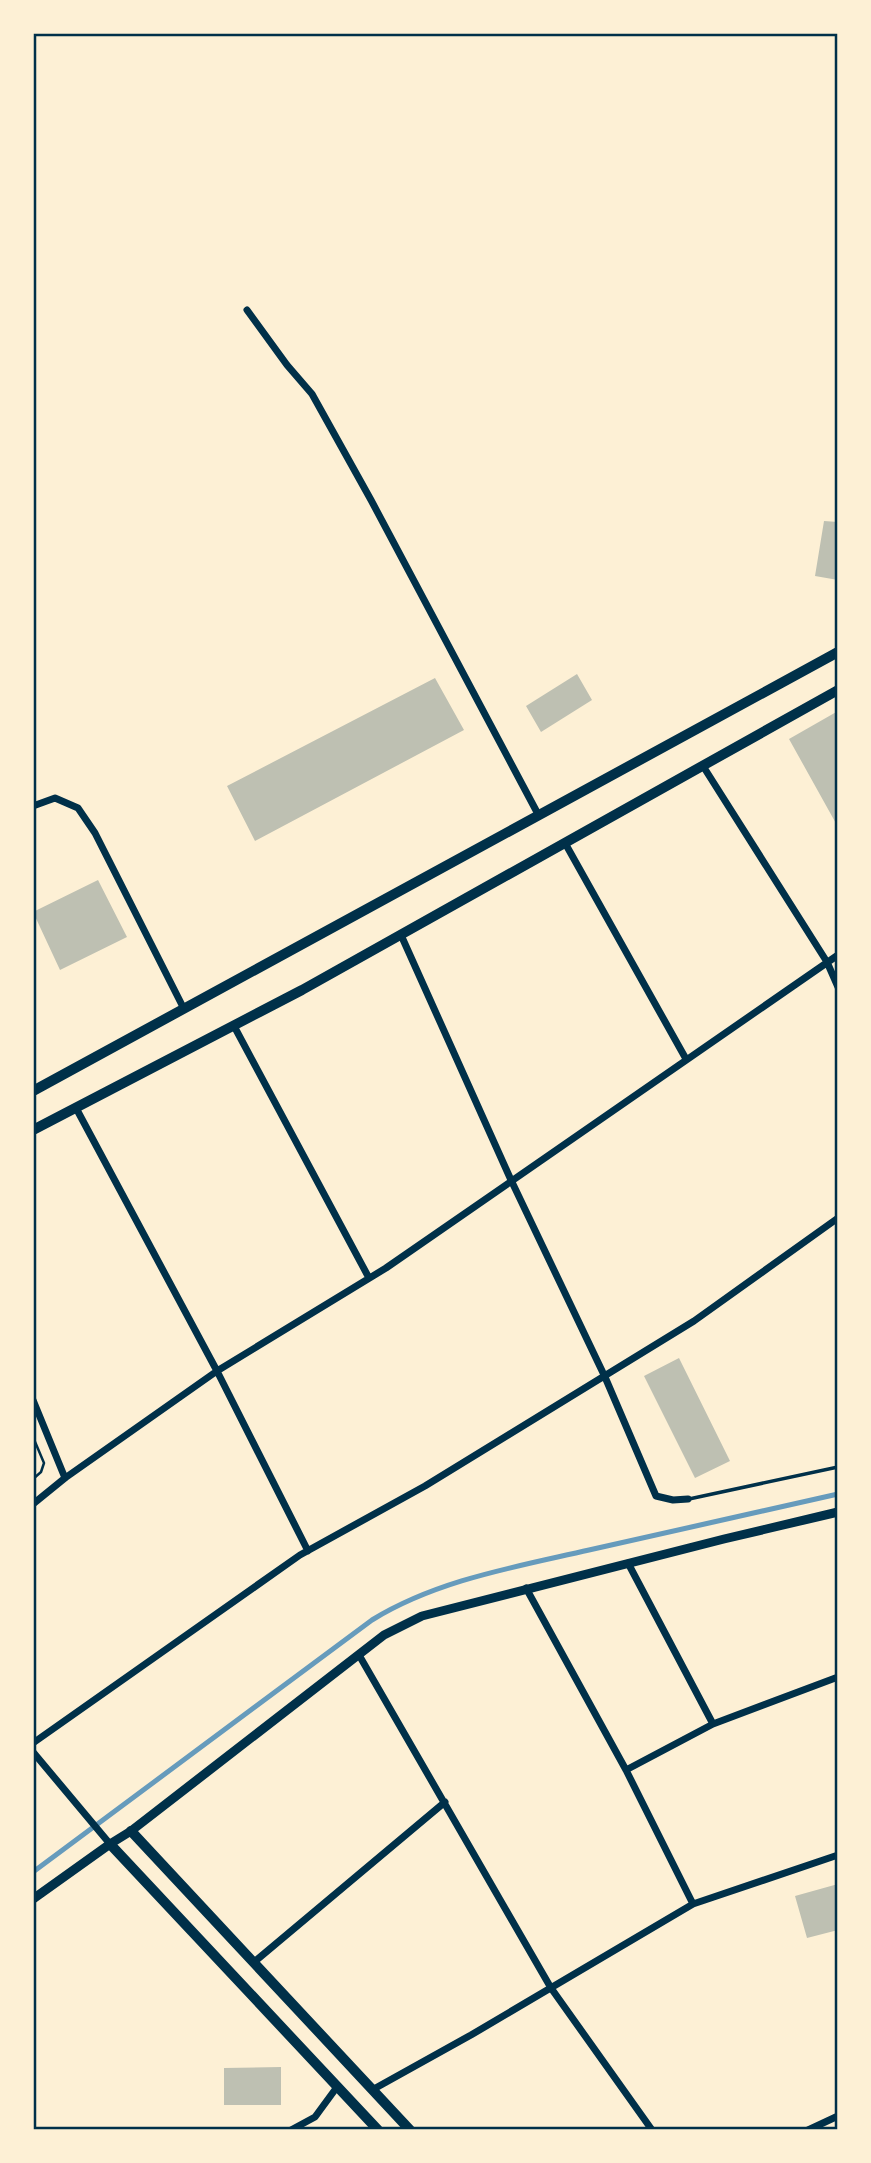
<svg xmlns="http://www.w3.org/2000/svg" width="871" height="2163" font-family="'Roboto Serif',serif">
	<rect width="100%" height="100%" fill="#fdf0d5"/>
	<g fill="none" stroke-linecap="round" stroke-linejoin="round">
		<path stroke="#669bbc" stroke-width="5" d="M33,1872L372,1620C437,1580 515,1567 589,1550C672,1531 755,1513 838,1494"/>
	</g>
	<path fill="#bec0b2" d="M824,521L838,522V580L815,576Z
		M577,674L592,700L541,732L526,706Z
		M435,678L464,730L255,841L227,786Z
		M838,711V827L789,739Z
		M98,880L127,937L60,970L33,912Z
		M679,1358L730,1461L695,1478L644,1376Z
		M838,1884V1930L807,1938L795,1896Z
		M281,2067V2105H224V2068Z"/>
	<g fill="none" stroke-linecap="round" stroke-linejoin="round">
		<path stroke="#003049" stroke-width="2.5" d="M33,1437L44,1463L41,1472L33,1479"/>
		<path stroke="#003049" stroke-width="3.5" d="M689,1499L838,1467"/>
		<path stroke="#003049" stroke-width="7" d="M247,310L287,365L312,394L371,500L539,816
			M703,766L827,962L838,987
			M33,806L55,798L78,808L95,833L184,1009
			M565,843L686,1059
			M401,935L511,1180L605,1377L656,1496L673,1500L688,1499
			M234,1026L369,1278
			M76,1108L217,1371L308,1551
			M33,1400L65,1478
			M33,1504L65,1478L217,1371L386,1268L838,955
			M628,1563L713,1724
			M526,1588L626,1770L693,1904
			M359,1655L551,1988L652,2130
			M33,1743L300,1555L425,1486L694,1321L838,1218
			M33,1752L110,1844
			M626,1770L713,1724L838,1677
			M253,1963L445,1802
			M372,2090L471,2035L693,1904L838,1855
			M291,2130L315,2117L337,2087
			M808,2130L838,2116"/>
		<path stroke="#003049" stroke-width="9" d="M33,1899L110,1844L131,1831L384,1635L422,1616L724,1539L838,1512"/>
		<path stroke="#003049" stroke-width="10" d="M131,1831L410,2130
			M110,1844L378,2130"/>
		<path stroke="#003049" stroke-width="10" d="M33,1091L838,652
			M33,1130L302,990L838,690"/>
	</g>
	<rect width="871" height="2163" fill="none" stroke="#fdf0d5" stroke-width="70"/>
	<rect x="35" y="35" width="801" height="2093" fill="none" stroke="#003049" stroke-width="2.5"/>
</svg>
